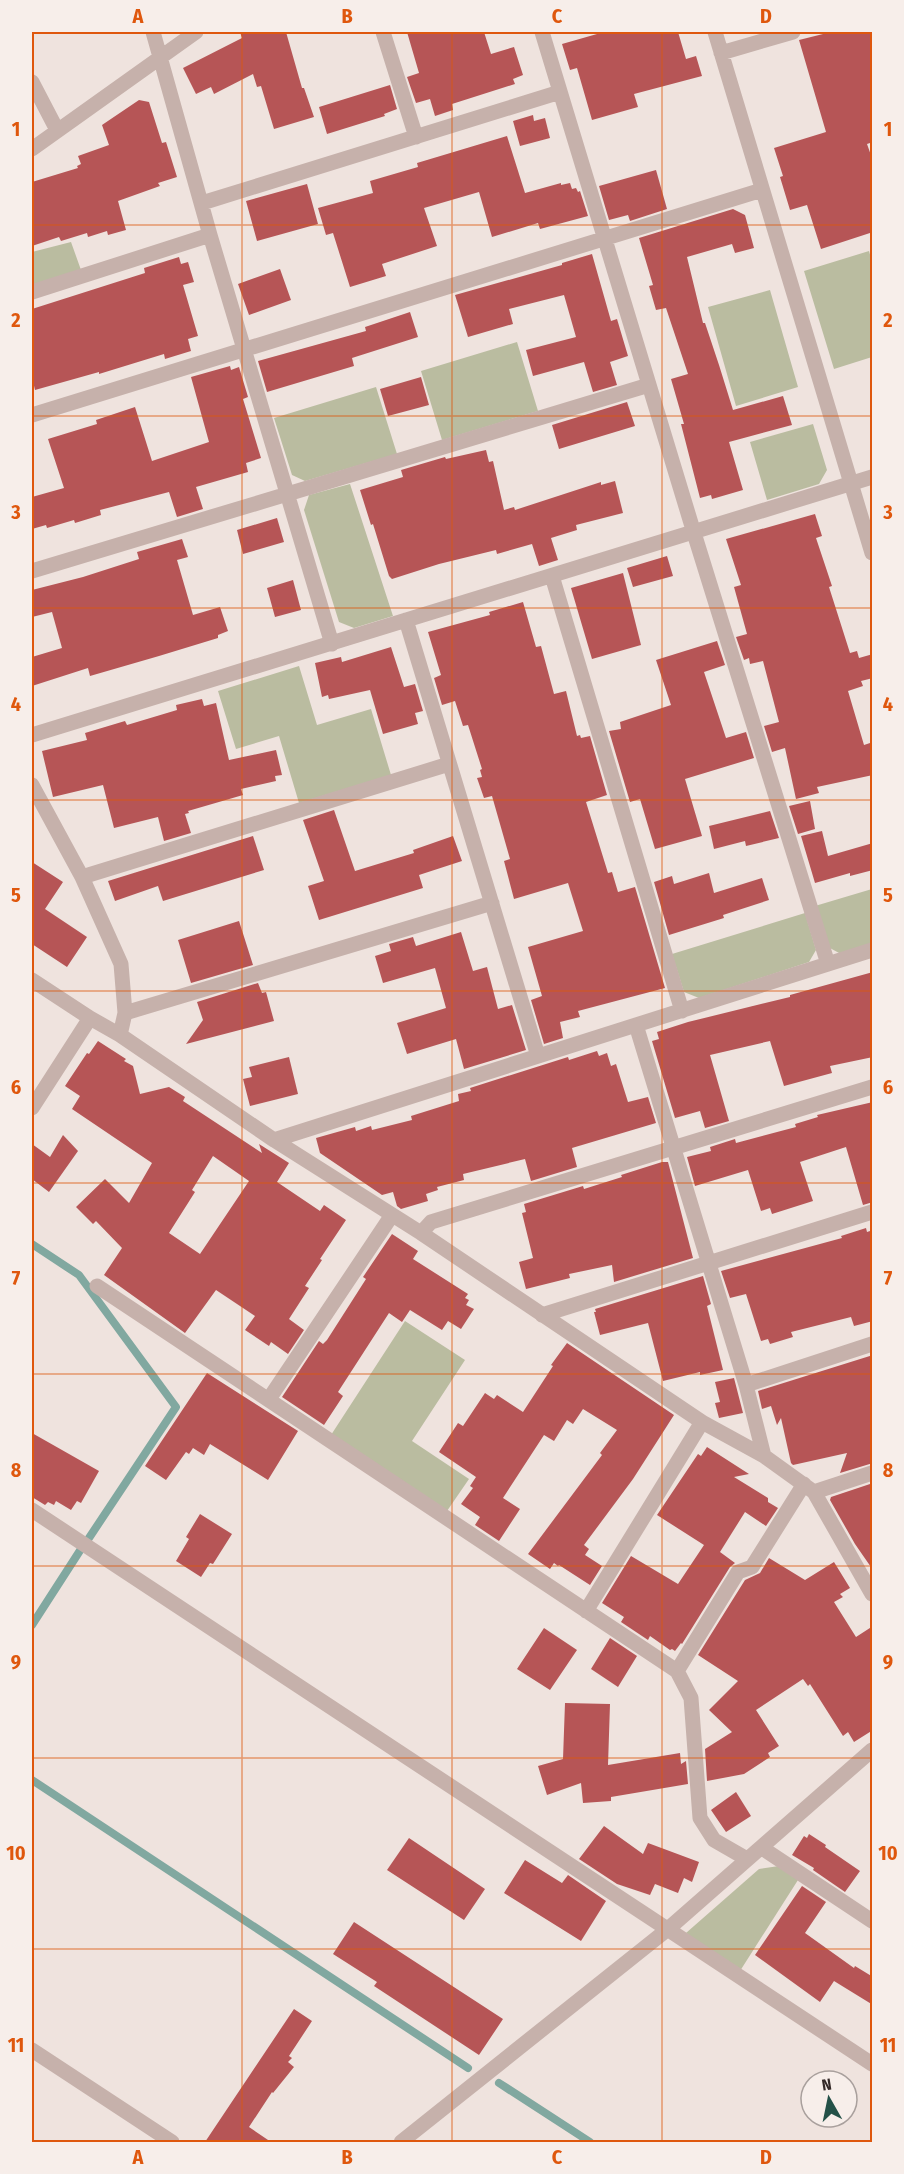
<svg xmlns="http://www.w3.org/2000/svg" width="904" height="2174" font-family="'Fira Sans Condensed',sans-serif">
	<rect width="100%" height="100%" fill="#efe3de"/>
	<path fill="#babca0" d="M71,242L81,270L32,286V252Z
		M869,251L872,262V357L834,369L804,271Z
		M770,290L798,387L736,406L708,307Z
		M517,342L538,411L442,440L421,371Z
		M376,387L397,454L305,481L292,475L274,418Z
		M813,424L827,470L819,484L767,500L750,442Z
		M350,484L393,616L354,628L339,622L304,510L309,495Z
		M299,666L317,725L371,709L391,775L299,803L279,736L236,749L218,691Z
		M872,889V944L841,954L828,947L815,906Z
		M805,913L816,950L809,962L699,998L684,992L672,954Z
		M405,1321L465,1360L412,1441L469,1479L447,1511L331,1435Z
		M779,1866L798,1880L740,1971L686,1933L759,1869Z"/>
	<g fill="none" stroke-linecap="round" stroke-linejoin="round">
		<path stroke="#81a8a0" stroke-width="8" d="M32,1244L79,1275L176,1407L89,1538
			M32,1625L81,1549
			M32,1780L468,2068
			M499,2083L590,2142"/>
	</g>
	<path fill="#b65556" fill-rule="evenodd" d="M240,32H286L302,88H304L314,117L274,129L261,86L257,87L253,74L214,94L211,87L196,94L183,68L242,38Z
		M407,32H484L491,54L514,47L523,75L513,79L515,84L452,104L453,110L435,116L430,99L416,103L407,77L419,73Z
		M604,32H678L686,59L696,56L702,76L634,94L638,107L592,120L577,68L570,70L562,44Z
		M831,32H873V142L867,144L873,161V232L821,249L807,205L790,210L780,177L783,176L774,148L826,132L799,40Z
		M390,85L397,109L384,114L385,116L327,134L319,107Z
		M139,100L149,102L162,143L166,142L177,177L158,183L160,186L118,201L126,230L108,235L107,231L88,237L87,233L61,241L59,237L32,246V182L78,168L77,166L81,164L78,156L109,145L102,125Z
		M533,115L534,121L545,118L550,138L520,146L513,121Z
		M507,136L525,193L561,183V185L570,183L572,189L576,188L578,192L580,191L588,216L540,229L538,223L492,237L479,192L424,208L437,246L382,264L386,276L350,287L333,233L326,235L318,208L373,193L370,181L418,167L417,163Z
		M656,170L667,209L630,221L628,215L609,220L599,186Z
		M307,184L318,224L257,241L246,201Z
		M733,209L745,215L754,248L735,253L732,244L687,257L703,323H705L719,365L733,410L783,396L792,425L729,442L743,490L712,499L711,495L700,498L681,424H684L671,379L688,374L666,308L656,310L649,286L653,285L639,238Z
		M592,254L611,321L617,319L628,356L610,362L617,385L593,392L584,362L533,376L526,350L576,337L564,295L509,309L513,324L468,337L455,295L562,265V263Z
		M179,257L181,264L188,262L194,282L183,285L198,336L188,339L191,351L165,359L164,354L99,374V372L35,390L32,377V309L145,273L144,268Z
		M280,269L291,300L249,315L238,284Z
		M410,312L418,337L352,358L354,366L267,392L258,361L366,331L365,327Z
		M230,366L231,370L239,367L248,397L243,399L261,458L246,463L248,472L196,487L203,509L177,517L169,492L100,510L101,515L75,523L74,520L47,528L46,525L32,529V497L64,488L48,439L97,424L96,420L135,407L152,461L209,442L191,377Z
		M421,377L429,405L388,416L380,389Z
		M627,402L635,426L559,449L552,425Z
		M486,450L489,462L493,461L504,510L514,507L515,510L601,482V485L615,481L623,513L576,525L577,530L551,538L558,560L539,566L532,544L497,554L496,550L439,564L392,579L389,576L373,524L371,525L360,490L403,477L401,470L445,457L446,459Z
		M815,514L822,536L816,538L832,586L829,587L850,653L857,651L859,658L873,654V678L861,681L863,686L848,691L864,745L873,742V775L817,787L819,793L796,799L785,748L772,752L764,726L779,722L763,661L750,664L749,658L744,660L736,637L747,634L734,587L741,585L726,539Z
		M277,518L284,542L243,554L237,530Z
		M182,539L188,557L177,560L193,615L220,607L228,631L218,635V638L159,656L90,676L88,668L32,686V657L62,648L52,612L32,617V590L83,577L139,559L137,552Z
		M667,556L673,576L633,587L627,568Z
		M623,573L641,645L592,659L571,588Z
		M293,580L301,610L275,617L267,588Z
		M523,602L536,647L541,646L554,694L566,691L577,736L580,735L581,738L590,736L607,795L586,802L608,873L612,872L618,892L635,887L665,988L578,1011L580,1017L560,1022L563,1038L544,1044L531,1000L542,996L528,947L583,931L568,883L514,899L504,861L510,859L492,796L484,798L477,778L482,777L480,770L482,769L468,725L463,726L455,701L442,705L434,678L441,675L428,632L490,615L489,612Z
		M717,641L725,665L704,672L726,738L746,732L754,758L685,779L702,836L655,849L640,799L630,802L609,731L621,729L620,722L671,705L656,660Z
		M391,647L404,687L415,684L423,711L415,713L418,724L383,734L370,690L329,699L328,695L322,697L315,663L341,657L342,662Z
		M202,699L204,706L216,703L229,760L276,750L282,775L275,776L276,781L241,789L243,795L188,811L189,813L185,814L191,833L164,841L158,817L114,828L103,785L53,797L42,751L87,740L85,733L125,721L127,725L177,710L176,705Z
		M810,801L815,829L798,834L789,806Z
		M334,810L355,871L414,853L413,850L453,836L462,861L419,875L423,888L319,920L308,886L324,881L303,820Z
		M770,811L779,838L746,846L745,841L714,849L709,826Z
		M822,831L828,856L873,843V870L850,876V873L815,883L801,836Z
		M253,836L264,870L163,901L158,886L115,901L108,881Z
		M32,862L63,882L45,909L87,937L67,967L32,944Z
		M709,873L714,893L762,878L769,900L723,915L724,918L669,935L654,882L672,876L674,884Z
		M239,921L253,965L191,983L178,940Z
		M461,932L473,971L487,967L498,1009L512,1005L526,1050L464,1069L456,1039L407,1054L397,1023L446,1008L435,968L383,983L375,956L391,951L389,944L413,937L416,946Z
		M873,972V1057L830,1066L832,1073L784,1086L770,1041L710,1055L729,1121L705,1128L700,1111L675,1118L652,1041L659,1039L657,1032L688,1022L790,997V995Z
		M258,983L262,993L266,992L274,1021L186,1044L203,1020L197,1002Z
		M98,1041L126,1059L124,1061L133,1066L140,1094L169,1087L185,1097L183,1101L262,1153L259,1144L289,1163L277,1182L320,1211L324,1205L346,1220L320,1259L322,1260L305,1286L309,1288L289,1319L304,1330L288,1354L271,1342L269,1346L245,1330L255,1316L216,1290L185,1333L104,1275L122,1248L96,1221L93,1224L76,1207L105,1179L129,1203L152,1163L72,1109L80,1096L65,1086L87,1053L89,1054ZM213,1156L249,1181L200,1254L169,1233L195,1192L192,1190Z
		M597,1051L599,1056L607,1053L611,1066L616,1064L628,1102L648,1097L656,1123L572,1148L577,1167L531,1181L525,1159L463,1174L464,1180L437,1187L438,1190L426,1194L428,1201L401,1209L397,1206L393,1192L382,1195L320,1153L316,1138L355,1127L356,1131L371,1126L372,1130L412,1120L411,1116L459,1101L458,1094L471,1091L470,1088L568,1057L569,1060Z
		M289,1057L298,1094L250,1106L243,1079L252,1077L249,1067Z
		M873,1102V1202L863,1205L846,1147L800,1162L813,1201L772,1214L770,1208L761,1211L748,1170L695,1186L687,1157L711,1151L710,1147L735,1139L736,1143L796,1127L795,1124L818,1117L817,1115Z
		M63,1135L78,1151L49,1192L32,1179V1144L50,1157Z
		M662,1162H668L693,1258L614,1282L612,1265L569,1274L570,1278L526,1289L519,1262L533,1258L522,1213L526,1212L524,1204L583,1186L584,1189L622,1177L621,1175Z
		M866,1228L867,1232L873,1230V1321L854,1326L851,1317L791,1332L793,1337L770,1344L768,1339L761,1341L746,1294L730,1298L721,1271L842,1238L841,1236Z
		M392,1234L418,1251L413,1259L468,1294L465,1298L469,1300L466,1305L474,1309L461,1329L448,1321L442,1330L410,1310L402,1322L389,1313L338,1392L343,1396L324,1425L282,1397L319,1341L323,1344L327,1340L366,1279L363,1277Z
		M703,1276L711,1304L707,1306L723,1370L700,1375V1372L663,1381L648,1323L600,1335L594,1312H596L595,1309Z
		M567,1343L674,1415L633,1479L584,1545L589,1549L585,1555L602,1566L590,1585L559,1565L558,1566L554,1563L550,1569L528,1554L602,1455L600,1453L617,1430L583,1409L573,1424L567,1420L554,1441L544,1435L503,1498L520,1509L499,1541L475,1525L480,1517L461,1504L473,1488L470,1486L476,1477L439,1452L458,1423L463,1426L485,1393L494,1399L497,1395L523,1412L553,1366L551,1365Z
		M873,1355V1463L840,1473L847,1453L793,1465L791,1463L781,1418L777,1425L771,1406L762,1409L758,1391Z
		M207,1373L298,1431L268,1480L210,1444L204,1455L193,1448L189,1454L186,1452L166,1480L145,1466Z
		M734,1378L743,1413L719,1418L715,1403L720,1402L715,1382Z
		M32,1433L99,1471L81,1503L77,1501L71,1510L56,1501L54,1505L48,1502L45,1505L32,1497Z
		M707,1447L749,1474L734,1477L768,1498V1502L778,1508L766,1526L745,1512L720,1552L735,1563L730,1567L682,1644L681,1643L675,1651L672,1649L670,1650L650,1636L648,1640L621,1622L624,1617L602,1603L631,1556L678,1584L704,1545L657,1515L698,1454L701,1456Z
		M873,1483V1570L855,1544L830,1500L831,1497Z
		M200,1514L232,1534L213,1564L210,1563L201,1577L176,1561L189,1539L186,1537Z
		M769,1558L805,1580L834,1562L850,1588L840,1594L843,1597L834,1602L856,1637L873,1626V1730L854,1742L848,1732L843,1736L810,1684L808,1686L803,1679L756,1710L779,1746L768,1753L770,1757L744,1774L707,1781L705,1749L732,1732L709,1710L738,1681L698,1655L745,1580L760,1573Z
		M544,1628L577,1650L550,1690L517,1669Z
		M610,1638L637,1656L618,1687L591,1669Z
		M565,1703L610,1704L608,1765L680,1753L681,1764L686,1761L688,1784L611,1797V1801L583,1803L581,1783L547,1795L538,1766L563,1759Z
		M736,1792L751,1816L726,1832L711,1810Z
		M604,1826L643,1854L648,1843L699,1862L692,1882L684,1878L678,1893L655,1884L650,1895L617,1884L579,1859Z
		M809,1834L826,1845L825,1847L860,1871L845,1892L813,1870L814,1868L792,1855L804,1836L807,1838Z
		M409,1838L485,1889L464,1920L387,1870Z
		M525,1860L562,1883L568,1875L606,1901L581,1941L504,1893Z
		M802,1886L826,1902L805,1933L854,1968L855,1966L873,1977V2005L834,1981L820,2002L755,1955Z
		M354,1922L503,2019L479,2055L374,1986L377,1982L333,1954Z
		M294,2009L312,2021L289,2056L292,2058L288,2062L294,2067L273,2093L272,2092L249,2127L271,2142H205Z"/>
	<g fill="none" stroke-linecap="round" stroke-linejoin="round">
		<path stroke="#c6b1ab" stroke-width="15" d="M153,32L210,235L332,644
			M383,32L416,137
			M542,32L694,533L828,964
			M715,32L872,553
			M721,53L793,32
			M32,82L57,130
			M32,149L196,32
			M202,203L560,92
			M32,292L210,235
			M32,415L762,190
			M32,571L649,385
			M552,576L682,1011
			M406,620L538,1056
			M32,735L872,477
			M32,785L82,877L121,964L125,1013L120,1035
			M82,877L449,764
			M32,980L90,1018L120,1035L274,1140L421,1233L702,1422L764,1456L814,1492L872,1594
			M125,1013L492,903
			M636,1025L746,1385L764,1456
			M32,1108L90,1018
			M274,1140L872,950
			M421,1233L431,1222L872,1087
			M97,1286L677,1671L691,1698L700,1818L714,1840L747,1859
			M542,1315L872,1212
			M746,1385L872,1344
			M269,1399L392,1215
			M814,1492L872,1473
			M32,1510L872,2064
			M586,1611L702,1422
			M677,1671L738,1572L752,1567L804,1484
			M762,1848L872,1921
			M32,2050L172,2142
			M401,2142L668,1929L872,1750"/>
	</g>
	<path fill="none" stroke="#df570d" stroke-width="1.5" stroke-opacity="0.55" d="M242,32V2142M452,32V2142M662,32V2142M32,225H872M32,416H872M32,608H872M32,800H872M32,991H872M32,1183H872M32,1374H872M32,1566H872M32,1758H872M32,1949H872"/>
	<rect width="904" height="2174" fill="none" stroke="#f7eeea" stroke-width="66"/>
	<g transform="translate(829 2099) rotate(351)"><circle r="28" fill="#f7eeea" stroke="#a9a09d" stroke-width="1.5"/>
	<path d="M0-4.5L10 22L0 15L-10 22Z" fill="#245148"/>
	<text y="-9" font-size="16" font-weight="bold" text-anchor="middle" fill="#352a29">N</text>
	</g>
	<rect x="33" y="33" width="838" height="2108" fill="none" stroke="#df570d" stroke-width="2"/>
	<g font-size="20" text-anchor="middle" font-weight="bold" fill="#df570d">
		<text x="138" y="23">A</text>
		<text x="347" y="23">B</text>
		<text x="557" y="23">C</text>
		<text x="766" y="23">D</text>
		<text x="16" y="136">1</text>
		<text x="888" y="136">1</text>
		<text x="16" y="327">2</text>
		<text x="888" y="327">2</text>
		<text x="16" y="519">3</text>
		<text x="888" y="519">3</text>
		<text x="16" y="711">4</text>
		<text x="888" y="711">4</text>
		<text x="16" y="902">5</text>
		<text x="888" y="902">5</text>
		<text x="16" y="1094">6</text>
		<text x="888" y="1094">6</text>
		<text x="16" y="1285">7</text>
		<text x="888" y="1285">7</text>
		<text x="16" y="1477">8</text>
		<text x="888" y="1477">8</text>
		<text x="16" y="1669">9</text>
		<text x="888" y="1669">9</text>
		<text x="16" y="1860">10</text>
		<text x="888" y="1860">10</text>
		<text x="16" y="2052">11</text>
		<text x="888" y="2052">11</text>
		<text x="138" y="2164">A</text>
		<text x="347" y="2164">B</text>
		<text x="557" y="2164">C</text>
		<text x="766" y="2164">D</text>
	</g>
</svg>
